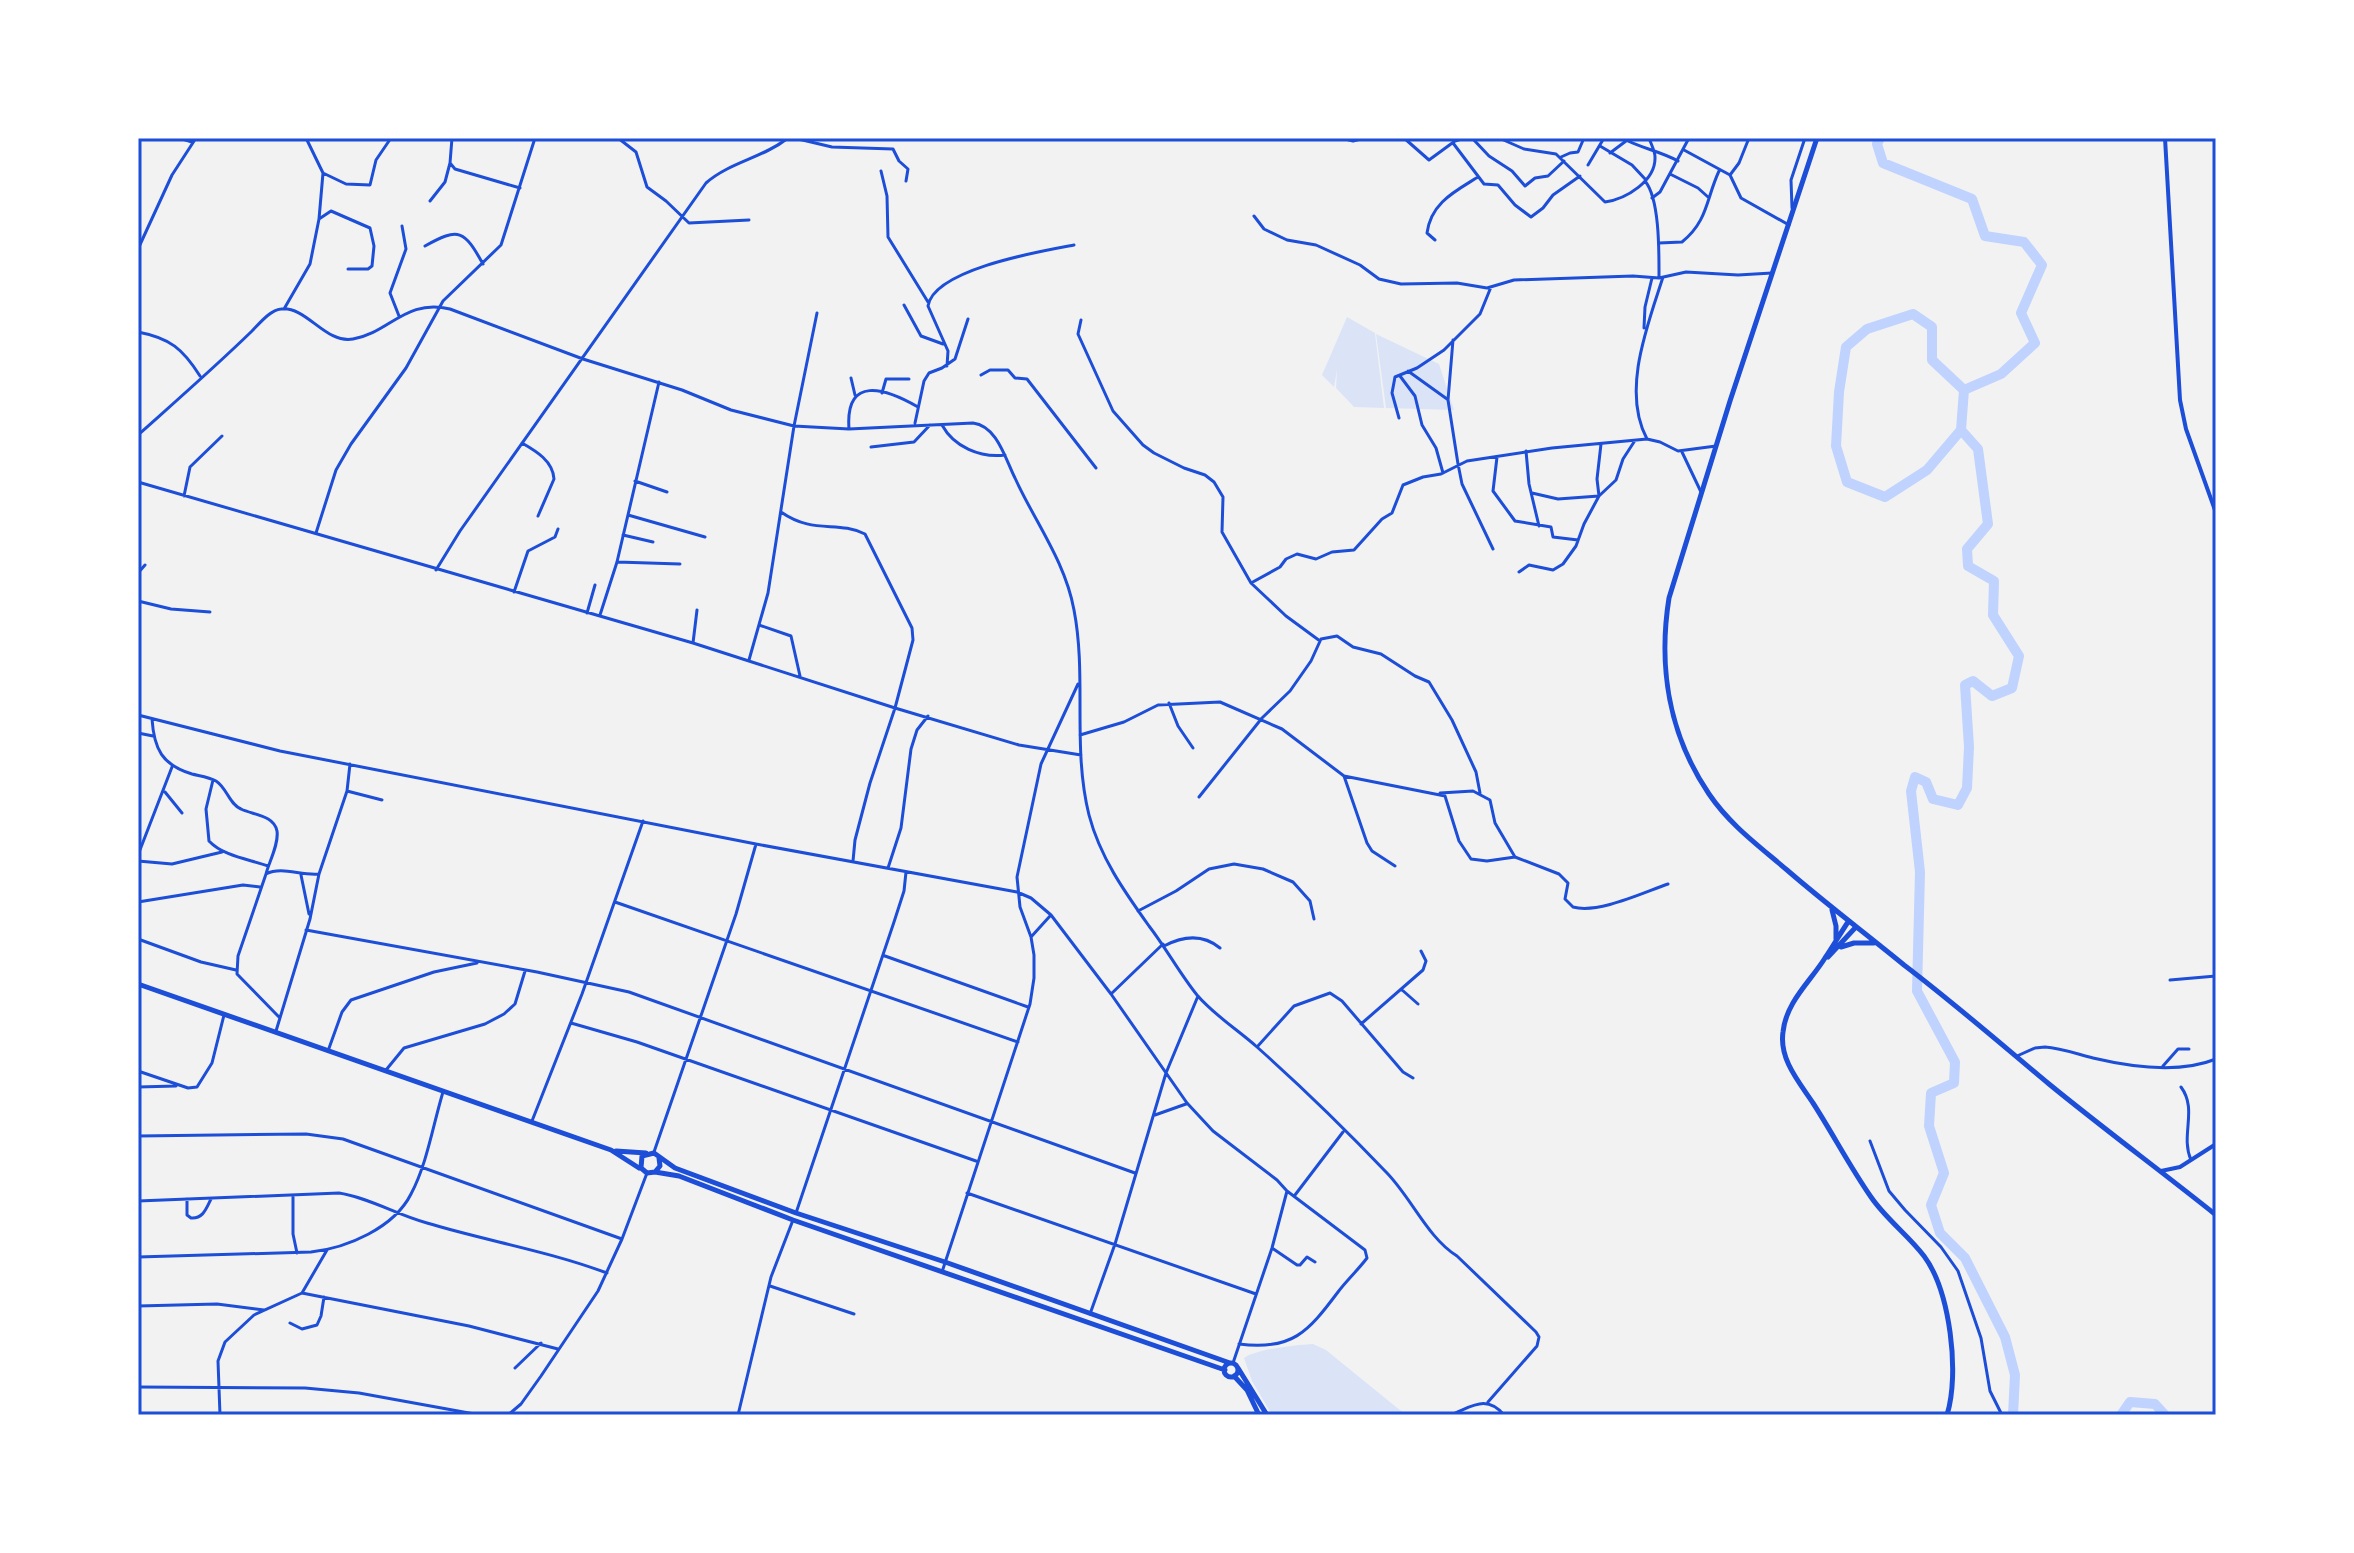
<svg xmlns="http://www.w3.org/2000/svg" width="2354" height="1553" font-family="Mulish,sans-serif">
	<rect width="100%" height="100%" fill="#f2f2f2"/>
	<path fill="#dbe4f7" d="M1347,317L1375,333L1384,408L1354,407L1336,388L1337,370L1334,387L1322,375Z
		M1376,334L1439,364L1454,410L1386,408Z
		M1313,1344L1326,1350L1406,1415H1272L1252,1381L1244,1358C1257,1349 1295,1345 1313,1344Z"/>
	<g fill="none" stroke-linecap="round" stroke-linejoin="round">
		<path stroke="#bfd3fe" stroke-width="10" d="M1880,138L1877,144L1883,163L1972,199L1985,236L2024,242L2042,265L2021,313L2035,343L2001,374L1964,390L1961,430L1978,449L1988,524L1967,549L1968,566L1994,581L1993,615L2019,656L2012,688L1992,696L1973,681L1965,685L1969,747L1967,788L1958,805L1933,799L1926,782L1915,777L1911,791L1920,872L1917,991L1955,1062L1954,1083L1931,1093L1929,1126L1944,1173L1931,1205L1940,1233L1965,1258L2005,1337L2015,1375L2013,1415
			M1961,430L1927,470L1885,497L1847,482L1836,446L1839,392L1846,347L1867,329L1913,314L1932,327V360L1964,390
			M2121,1415L2130,1402L2155,1404L2165,1415"/>
		<path stroke="#1d4ed8" stroke-width="3" d="M179,138L192,142
			M452,138L450,163L455,169L520,188
			M618,138L636,152L647,187L666,201L689,223L749,220
			M794,138L832,147L893,149L899,161L908,169L906,181
			M1341,138L1353,141L1365,138
			M1404,138L1429,160L1455,141L1465,138
			M1472,138L1489,156L1512,171L1525,186L1535,178L1548,176L1564,161
			M1499,138L1524,149L1556,154L1605,202C1626,199 1656,181 1655,157C1655,151 1651,144 1649,138
			M1622,138C1640,148 1660,151 1678,161
			M1453,143L1484,184L1498,185L1515,205L1531,217L1543,208L1553,195L1580,176
			M1600,146L1632,165L1646,180
			M1684,150L1730,175L1739,163L1749,138
			M1610,153L1626,141
			M1561,157L1570,153L1578,152L1584,138
			M1588,165L1604,138
			M881,171L887,196L888,237L928,302
			M323,173L346,184L370,185L376,160L391,138
			M1670,174L1698,188L1708,197
			M1730,175L1741,198L1789,225
			M1645,181C1660,199 1659,254 1659,278
			M1652,198L1660,192L1689,138
			M430,201L445,182L450,163
			M1792,208L1791,180L1805,138
			M1254,216L1264,229L1287,240L1316,245L1360,265L1379,279L1401,284L1457,283L1487,288L1514,280L1633,276L1659,278L1686,272L1738,275L1772,273
			M319,219L331,211L370,228L374,246L372,266L368,269H348
			M1435,240L1427,233C1431,203 1454,192 1478,177
			M1659,243L1682,242C1708,221 1706,199 1719,171
			M425,246C459,227 464,230 483,264
			M138,249L172,175L196,138
			M904,305L921,336L943,344
			M284,309L310,264L319,219L323,173L306,138
			M399,316L390,293L406,249L402,226
			M1081,320L1078,334L1113,411L1143,445L1154,453L1184,468L1205,475L1214,482L1223,497L1222,532L1251,583L1286,616L1320,641
			M1644,328L1645,307L1652,278
			M138,332C170,338 183,349 200,376
			M1453,340L1448,400L1458,464L1462,484L1493,549
			M947,366L948,351L928,306C934,269 1042,251 1074,245
			M1408,371L1447,399
			M981,375L990,370H1008L1015,378L1027,379L1096,468
			M1400,376L1415,396L1422,425L1436,448L1443,473
			M851,378L855,395
			M882,393L886,379H909
			M1399,418L1392,393L1395,377L1417,368L1444,350L1480,314L1491,287
			M915,423L924,381L929,373L942,368L955,359L968,319
			M942,425C954,447 980,458 1005,455
			M849,429C845,375 885,388 918,407
			M138,435C176,401 215,367 252,331C259,324 270,310 281,309C307,306 325,344 353,339C389,333 406,298 450,309L583,359L682,390L731,410L794,426L849,429L973,423C997,426 1005,458 1015,478C1035,522 1065,561 1074,610C1087,677 1072,747 1089,815C1100,857 1124,891 1149,926C1166,948 1180,974 1197,995C1214,1015 1238,1030 1257,1047C1302,1087 1346,1130 1387,1173C1412,1199 1428,1238 1457,1256L1536,1332L1539,1337L1537,1346L1488,1402
			M1647,439C1621,391 1648,324 1663,277
			M522,443C536,451 553,461 554,479L538,516
			M871,447L914,442L930,425
			M1526,451L1529,484L1539,526
			M1682,452L1701,492
			M1497,457L1493,491L1515,521L1551,527L1553,537L1578,540
			M635,481L667,492
			M138,482L693,643L895,708L1019,745L1081,755
			M1532,493L1558,499L1599,496
			M184,496L190,467L222,436
			M1599,496L1597,479L1601,444
			M781,512C814,535 837,520 865,534L912,628L913,640L895,708L870,783L855,840L853,861
			M628,515L705,537
			M316,533L336,470L351,444L406,368L443,301L501,245L535,138
			M623,535L653,542
			M617,562L680,564
			M436,570L460,531L706,183C730,162 763,158 788,138
			M1519,572L1529,565L1553,570L1563,564L1576,546L1584,524L1599,496L1616,480L1623,459L1634,442
			M138,573L145,565
			M1251,583L1280,567L1286,559L1297,554L1316,559L1332,552L1354,550L1382,519L1392,513L1403,485L1423,477L1441,474L1467,461L1552,448L1647,439L1660,442L1678,451L1716,446
			M514,592L528,551L555,537L558,529
			M138,601L171,609L210,612
			M587,613L595,585
			M600,615L617,562L659,382
			M759,625L791,636L800,676
			M693,643L697,610
			M749,660L768,593L794,426L817,313
			M1169,703L1178,726L1193,748
			M138,715L280,751L756,844L1017,892L1031,898L1051,915L1111,994L1187,1103L1213,1131L1277,1180L1287,1191L1272,1248L1233,1363
			M152,719C154,749 162,765 192,774C200,776 209,777 216,781C227,788 229,804 241,809C253,815 274,815 277,831C279,844 269,862 266,874
			M138,733L153,736
			M1080,735L1124,722L1158,705L1220,702L1282,729L1344,776L1445,796L1459,841L1471,859L1487,861L1515,857
			M1344,776L1367,843L1372,851L1395,866
			M213,780L206,809L209,841C223,856 248,859 268,866
			M347,791L382,800
			M165,792L182,813
			M1440,793L1473,791L1490,800L1495,823L1515,857L1559,874L1568,883L1565,899L1573,907C1598,914 1642,893 1668,884
			M1199,797L1262,718L1290,691L1311,661L1321,639L1337,636L1353,647L1381,654L1415,676L1429,682L1452,720L1476,772L1480,793
			M138,855L172,767
			M138,861L172,864L222,852
			M888,868L901,828L911,749L917,730L928,716
			M301,875L309,914
			M138,902L243,885L260,887
			M615,902L1018,1042
			M1138,911L1176,891L1209,869L1234,864L1263,869L1293,882L1310,901L1314,919
			M306,930L537,972L629,992L1135,1173
			M1031,937L1050,916
			M138,939L201,962L236,970
			M1164,946C1183,936 1203,934 1220,948
			M885,956L1028,1007
			M2170,980L2216,976
			M1401,989L1418,1004
			M1111,994L1163,944
			M279,1017L237,974L238,956L266,874C282,866 301,876 319,874
			M571,1023L637,1042L976,1161
			M1361,1024L1423,970L1426,961L1421,951
			M276,1031L310,919L319,874L347,791L350,764
			M1257,1047L1294,1006L1330,993L1342,1001L1403,1072L1413,1078
			M328,1051L342,1012L351,1000L434,972L477,963
			M2017,1056L2035,1048L2045,1047C2061,1048 2077,1054 2093,1058C2131,1067 2179,1074 2216,1059
			M2163,1066L2178,1049H2189
			M386,1070L404,1048L485,1024L504,1014L515,1004L525,971
			M138,1071L188,1088L197,1087L212,1063L224,1015
			M138,1087L176,1086
			M2181,1087C2198,1110 2180,1135 2191,1160
			M1155,1115L1186,1104
			M532,1121L582,994L643,821
			M138,1136L306,1134L343,1139L622,1239
			M1870,1141L1889,1191L1905,1210L1941,1247L1958,1271L1981,1338L1990,1391L2002,1415
			M654,1152L736,914L756,844
			M967,1193L1256,1294
			M1295,1195L1343,1132
			M293,1197V1234L297,1253
			M187,1199V1215L191,1218C203,1219 206,1209 211,1199
			M138,1201L339,1193C370,1198 397,1215 427,1223C487,1241 548,1251 607,1273
			M796,1213L894,922L904,891L906,872
			M1272,1248L1297,1265H1300L1307,1257L1315,1262
			M138,1257L311,1252C347,1248 394,1228 411,1194C427,1164 433,1125 443,1092
			M942,1272L1030,1004L1034,978V955L1031,937L1020,907L1017,877L1041,764L1078,684
			M770,1286L854,1314
			M302,1293L469,1326L558,1349
			M138,1306L217,1304L264,1310
			M1090,1314L1115,1244L1166,1073L1198,996
			M290,1323L302,1329L317,1325L321,1316L324,1297
			M1239,1344C1292,1351 1308,1332 1338,1292C1347,1280 1358,1270 1367,1258L1365,1250L1287,1191
			M515,1368L541,1343
			M138,1387L305,1388L359,1393L480,1415
			M220,1415L218,1361L225,1342L254,1315L302,1293L327,1250
			M508,1415L521,1404L541,1376L598,1291L622,1239L647,1173
			M738,1415L771,1277L793,1220
			M1450,1415C1472,1407 1486,1394 1504,1415"/>
		<path stroke="#1d4ed8" stroke-width="4" d="M2165,138L2180,400L2186,429L2216,513
			M2161,1171L2180,1167L2216,1144"/>
		<path stroke="#1d4ed8" stroke-width="5" d="M1817,138L1730,401L1669,598C1658,667 1669,735 1709,794C1730,825 1759,846 1787,870C1825,903 1865,933 1904,965C1954,1003 2001,1044 2049,1084C2104,1129 2161,1171 2216,1215
			M1832,910L1836,926V939
			M1848,922C1840,934 1833,946 1825,958C1810,982 1786,1002 1783,1032C1779,1059 1799,1082 1813,1103C1833,1134 1850,1167 1871,1197C1886,1219 1908,1235 1924,1256C1950,1291 1960,1373 1947,1415
			M1841,947L1854,943H1874
			M1828,957L1855,928
			M138,984L611,1150L639,1168
			M616,1151L646,1153
			M659,1158L660,1166L655,1172L647,1173L641,1168L642,1156L654,1153L675,1168L796,1213L945,1262L1230,1363
			M655,1172L679,1176L793,1220L1225,1370
			M1224 1370a7 7 0 1 1 14 0a7 7 0 1 1-14 0Z
			M1238,1368L1267,1415
			M1234,1376L1247,1390L1259,1415"/>
	</g>
	<rect width="2354" height="1553" fill="none" stroke="#ffffff" stroke-width="280"/>
	<rect x="140" y="140" width="2074" height="1273" fill="none" stroke="#1d4ed8" stroke-width="3"/>
</svg>
